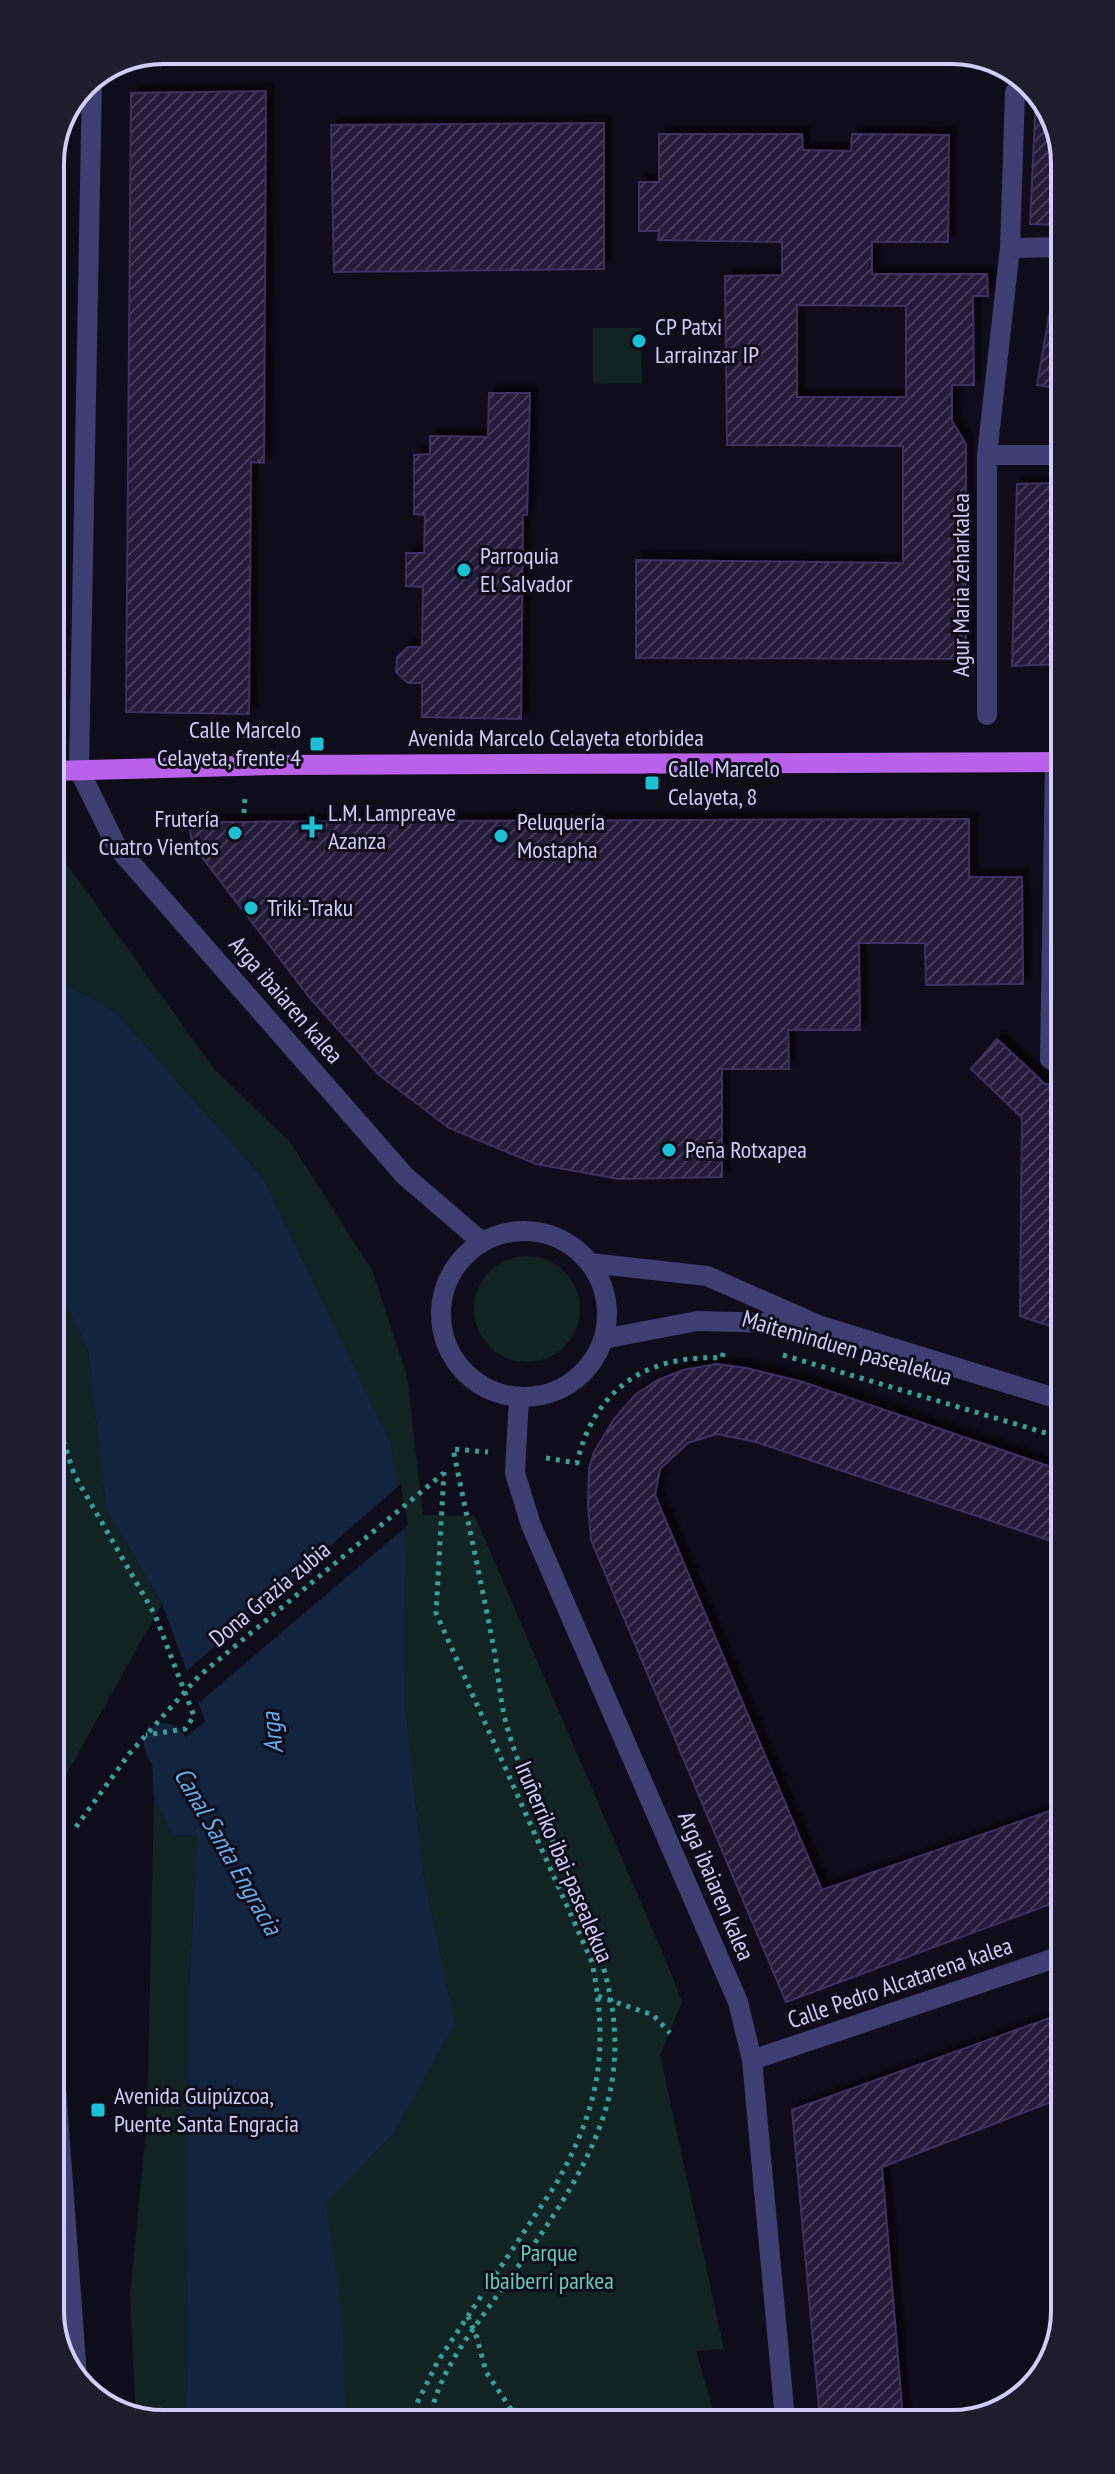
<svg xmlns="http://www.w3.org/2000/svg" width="1115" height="2474" font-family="'PT Sans Narrow',sans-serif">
	<defs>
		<pattern id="building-hatch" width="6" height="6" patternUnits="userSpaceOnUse" patternTransform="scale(2)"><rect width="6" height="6" fill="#221b38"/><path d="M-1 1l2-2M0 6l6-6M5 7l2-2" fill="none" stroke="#413b56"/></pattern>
		<filter id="shadow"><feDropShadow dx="7" dy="-7" stdDeviation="2" flood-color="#0009"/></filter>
	</defs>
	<rect width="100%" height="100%" fill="#0f0d1a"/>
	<path fill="#112322" d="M593,328H641L642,383L593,384Z
		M52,848L56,849L214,1069L290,1142L372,1270L407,1376L423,1515L475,1516L669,1968L682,2002L660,2055L724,2349L696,2351L716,2420L342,2422L325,2202L394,2134L455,2024L423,1870L405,1702L406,1539L391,1443L264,1179L116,1012L52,976Z
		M474 1309a53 53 0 1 1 106 0a53 53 0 1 1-106 0Z
		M53,1279L88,1350L106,1509L162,1604L61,1784L55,1763Z
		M154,1799L172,1835L197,1836L189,1990L186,2424H155L136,2417L130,2296L147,2121Z"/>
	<path fill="#12233d" d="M52,976L116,1012L264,1179L391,1443L406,1539L405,1702L423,1870L455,2024L394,2134L326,2202L342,2310L346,2422L186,2424L189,1990L197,1836L172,1835L154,1799L152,1766L205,1721L162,1604L106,1509L88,1350L53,1279Z"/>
	<path fill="#0f0d1a" d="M401,1484L408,1525L195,1706L183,1674Z"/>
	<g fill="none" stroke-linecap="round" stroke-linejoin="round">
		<path stroke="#12233d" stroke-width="42" d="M165,1744L198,1803"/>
	</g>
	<path fill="url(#building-hatch)" stroke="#3b3061" stroke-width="2" fill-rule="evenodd" filter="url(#shadow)" d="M266,91L264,463L251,462L249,714L126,712L131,93Z
		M1036,96L1059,126V225L1030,224Z
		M604,123V269L334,272L331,125Z
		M659,134H802L803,150L851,151L852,134L949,135L948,242H872V274H987L988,296H973L974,385H952V421L966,444V659L636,658V560L903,563V446L727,445L725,276L782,275V242L658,240L659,231H639V182H659ZM797,305L906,306V397H797Z
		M1057,270H1059L1060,389L1037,385Z
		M489,393H530L527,515H523L521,719L422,717V683H408L396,672L397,657L408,647H422L423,587L406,586V553H424L425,515L414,514V455L430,454V436L488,437Z
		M1060,483V664L1012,666L1017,484Z
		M969,819V877H1022L1023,984L926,985L925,943H859L860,1030H788L789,1069H722V1177L619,1179L536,1164L449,1128L378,1074L310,998L192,844L189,822Z
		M997,1039L1045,1084H1062V1330L1020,1316L1022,1118L971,1069Z
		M716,1364L746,1368L803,1382L1063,1471V1545L756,1442L717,1434L688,1443L660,1469L655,1495L822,1890L1064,1806V1899L786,2002L591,1540L588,1506L589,1469L594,1452L614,1419L636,1394L658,1380L683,1370Z
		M1064,2013V2097L882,2167L903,2418L820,2419L792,2110Z"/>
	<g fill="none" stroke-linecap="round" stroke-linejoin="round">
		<path stroke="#3b9e99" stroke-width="5" stroke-dasharray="4 6" stroke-linecap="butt" d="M246,738V723
			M244,813L245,796
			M783,1355L1063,1438
			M54,1412L74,1474L155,1615L194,1716L185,1729L146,1735
			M546,1458L577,1463C594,1389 647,1354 722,1358L724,1350
			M76,1827L129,1754L199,1676L444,1473
			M598,1996L653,2015L670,2033
			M468,2316L477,2338L486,2372L519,2421
			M415,2422V2407L438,2361L556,2184C600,2106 609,2050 592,1962L436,1613L444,1472
			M429,2422C438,2374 466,2339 494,2300C536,2241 585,2179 606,2108C646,1970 540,1849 506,1723C499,1696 498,1666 492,1639C480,1576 466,1513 453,1449L488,1452"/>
		<path stroke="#403d73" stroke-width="20" d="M150,55L239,56L462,50
			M92,79L79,770L115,843L124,855L405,1176L482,1242
			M1010,248L1059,247
			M987,455H1060
			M987,715V455L1010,248L1015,92
			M1055,762L1050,1059L1062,1067
			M441 1314a83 83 0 1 1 166 0a83 83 0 1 1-166 0Z
			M590,1263L707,1276L818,1325L1062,1400
			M603,1339L697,1321L806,1324
			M519,1397L515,1473L531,1525L738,2002L752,2060L785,2419
			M752,2060L1064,1955
			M55,2074L77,2377"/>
		<path stroke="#b961eb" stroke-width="20" d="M52,771L277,765L1061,762"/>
	</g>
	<g fill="#1bc0d5" stroke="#0f0d1a" stroke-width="3">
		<circle cx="639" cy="341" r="8"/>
		<circle cx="464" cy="570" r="8"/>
		<rect x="309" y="736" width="16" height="16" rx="4"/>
		<rect x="644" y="775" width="16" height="16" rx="4"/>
		<path d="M308 815h8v8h8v8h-8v8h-8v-8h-8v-8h8z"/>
		<circle cx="235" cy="833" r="8"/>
		<circle cx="501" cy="836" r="8"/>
		<circle cx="251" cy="908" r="8"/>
		<circle cx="669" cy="1150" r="8"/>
		<rect x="90" y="2102" width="16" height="16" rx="4"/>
	</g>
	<g text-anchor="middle" stroke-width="6" stroke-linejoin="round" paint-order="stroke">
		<g font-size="24" fill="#d2ccf9" stroke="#0f0d1a" text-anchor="start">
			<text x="655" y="335">CP Patxi<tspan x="655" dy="28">Larrainzar IP</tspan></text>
			<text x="480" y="564">Parroquia<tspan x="480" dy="28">El Salvador</tspan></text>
			<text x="301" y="738" text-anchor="end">Calle Marcelo<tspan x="301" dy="28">Celayeta, frente 4</tspan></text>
			<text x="668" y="777">Calle Marcelo<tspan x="668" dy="28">Celayeta, 8</tspan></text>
			<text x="328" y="821">L.M. Lampreave<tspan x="328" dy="28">Azanza</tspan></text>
			<text x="219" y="827" text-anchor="end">Frutería<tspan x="219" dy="28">Cuatro Vientos</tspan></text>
			<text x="517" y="830">Peluquería<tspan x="517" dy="28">Mostapha</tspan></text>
			<text x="267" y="916">Triki-Traku</text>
			<text x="685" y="1158">Peña Rotxapea</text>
			<text x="114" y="2104">Avenida Guipúzcoa,<tspan x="114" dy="28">Puente Santa Engracia</tspan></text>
		</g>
		<g font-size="24" fill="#d2ccf9" stroke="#0f0d1a">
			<text transform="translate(961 585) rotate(-90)" y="8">Agur Maria zeharkalea</text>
			<text x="556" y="746">Avenida Marcelo Celayeta etorbidea</text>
			<text transform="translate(286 1000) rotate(49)" y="8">Arga ibaiaren kalea</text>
			<text transform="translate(847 1348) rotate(16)" y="8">Maiteminduen pasealekua</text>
			<text transform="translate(270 1594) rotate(-40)" y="8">Dona Grazia zubia</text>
			<text transform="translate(564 1862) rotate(67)" y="8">Iruñerriko ibai-pasealekua</text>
			<text transform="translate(716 1886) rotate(67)" y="8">Arga ibaiaren kalea</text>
			<text transform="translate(900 1983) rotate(-19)" y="8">Calle Pedro Alcatarena kalea</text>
		</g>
		<g font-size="24" fill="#63ceb5" stroke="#0f0d1a">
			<text x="549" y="2261">Parque<tspan x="549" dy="28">Ibaiberri parkea</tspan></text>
		</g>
		<g font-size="26" font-style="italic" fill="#67acec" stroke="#0f0d1a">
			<text transform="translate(272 1733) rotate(-96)" y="9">Arga</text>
			<text transform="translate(228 1851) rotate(60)" y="9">Canal Santa Engracia</text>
		</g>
	</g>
	<path d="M0 0H1115V2474H0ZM163 64H952A99 99 0 0 1 1051 163V2311A99 99 0 0 1 952 2410H163A99 99 0 0 1 64 2311V163A99 99 0 0 1 163 64Z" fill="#1f1c2c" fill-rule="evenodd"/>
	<path fill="none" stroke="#d2ccf9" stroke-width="4" d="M163 64H952A99 99 0 0 1 1051 163V2311A99 99 0 0 1 952 2410H163A99 99 0 0 1 64 2311V163A99 99 0 0 1 163 64Z"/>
</svg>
